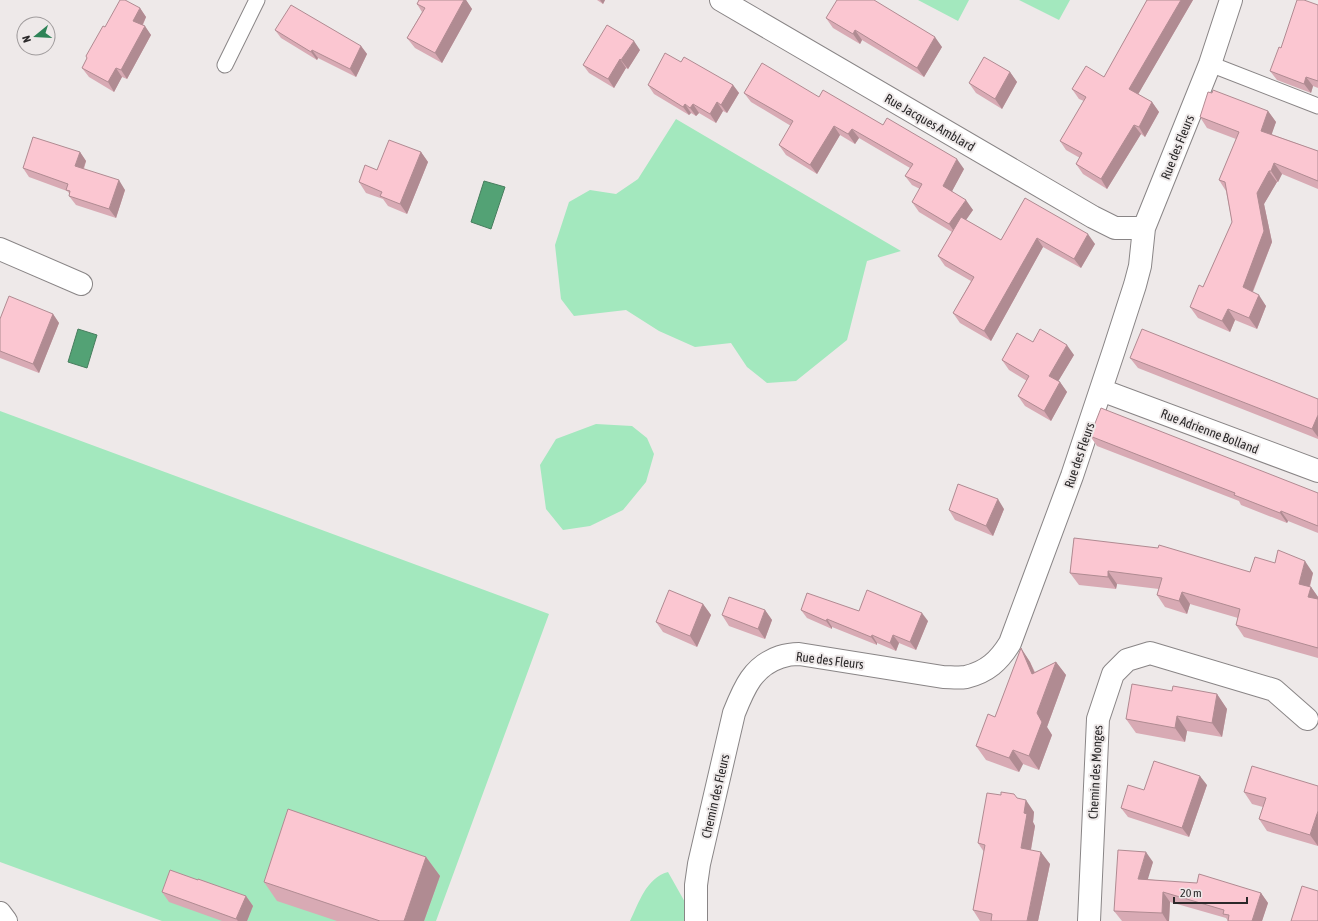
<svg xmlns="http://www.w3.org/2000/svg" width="1318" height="921" font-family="'Asap Condensed',sans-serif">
	<rect width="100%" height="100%" fill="#eee9e9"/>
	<path fill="#a3e8be" d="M918,0H969L958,21Z
		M1019,0H1070L1059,20Z
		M676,119L901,251L867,261L847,340L796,381L767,383L747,367L731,343L695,347L659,331L626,310L574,316L561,299L555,245L569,202L590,190L616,194L638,179Z
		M0,411L549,614L436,921H162L0,862Z
		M596,424L632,426L647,438L654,454L646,482L623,510L590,526L563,530L546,509L540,465L556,439Z
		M668,872L686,904V921H630C639,903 646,878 668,872Z"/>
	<path fill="#53a275" stroke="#477e5e" d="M484,181L505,187L491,229L471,222Z
		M78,329L97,335L87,368L68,362Z"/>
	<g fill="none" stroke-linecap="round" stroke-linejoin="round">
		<g stroke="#898586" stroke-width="17">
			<path id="lane" d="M1210,64L1318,106
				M225,65L257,0"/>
		</g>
		<g stroke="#898586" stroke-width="24">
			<path id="street" d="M721,0L1093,217L1115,228H1144
				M0,249L81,284
				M1101,390L1318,471
				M0,913L6,921
				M696,921V885L699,864L734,713C744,688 753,666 780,657C786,655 793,654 799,654L943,677C950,677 959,678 966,677C987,672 999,661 1010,643L1072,476L1114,350L1135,285L1140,266L1144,228L1210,64L1231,0
				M1089,921L1098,719L1113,674L1127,660L1150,653L1274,690L1307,719"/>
		</g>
		<use href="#lane" stroke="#fff" stroke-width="15"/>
		<use href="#street" stroke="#fff" stroke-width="22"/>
	</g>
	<path fill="#d8aab4" d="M419,0H466L472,9L442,63L415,48L407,38L422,12L417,4Z
		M597,0H605L603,4Z
		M1147,0H1193L1138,94L1152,102L1159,112L1145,137L1141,134L1107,189L1083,174L1076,164L1080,158L1066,150L1060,141L1084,101L1079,99L1072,89L1104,77Z
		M1318,5V88L1313,86L1311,93L1277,80L1270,71L1281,48Z
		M140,8L146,17L143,25L151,35L127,79L122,77L114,92L89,77L82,68L87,58L105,27Z
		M826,18L942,47L924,77L862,40L860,44L833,28Z
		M275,30L361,46L367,54L356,77L318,58L317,60L281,38Z
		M640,50L628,69L626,68L614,88L589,73L583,65Z
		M681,62L733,85L739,93L727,113L723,111L716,123L699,113L696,116L691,113L689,115L654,94L648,85Z
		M1010,72L1017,82L1002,109L976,93L969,83Z
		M744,93L819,97L883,125L964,169L952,191L973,210L966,220L1001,240L1025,198L1095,244L1081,268L1043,247L991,341L960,323L953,313L971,281L945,266L938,256L952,232L919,212L912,202L920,189L912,185L905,176L910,168L859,138L855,144L840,135L817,174L786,155L779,145L791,126L751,102Z
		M1268,111L1276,122L1271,134L1318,151V189L1282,174L1278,182H1277L1264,204L1272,242L1253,292L1266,306L1257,329L1235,320L1230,332L1198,318L1190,307L1203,287L1232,222L1226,191L1219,180L1236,139L1207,128L1200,117Z
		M80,152L86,161L84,169L125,190L116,218L76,205L69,196L70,194L67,191L29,177L23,168Z
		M421,152L428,162L407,214L388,206L383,199L366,193L359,182L377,170Z
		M53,314L59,323L39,373L0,358V319Z
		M1033,342L1074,355L1058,381L1060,382L1067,392L1051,421L1025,406L1018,396L1027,381L1009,370L1002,360Z
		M1130,358L1318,399V439L1138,368Z
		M1090,436L1318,493V533L1288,521L1287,523L1241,505L1239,501L1097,446Z
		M1004,509L993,536L955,520L949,510Z
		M1074,538L1250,572L1275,563L1313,573L1310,587H1311L1318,597V658L1244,637L1236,625L1238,618L1190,604L1187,614L1165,607L1157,595L1159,589L1117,584L1116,589L1079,585L1070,573Z
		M703,604L711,615L697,647L663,632L656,622Z
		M765,610L772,620L765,639L729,626L722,615Z
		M801,610L859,611L928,621L916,650L899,643L896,651L877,643V645L832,627V629L807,618Z
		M1021,648L1030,662L1035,672L1056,662L1066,675L1047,727L1052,735L1039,770L1023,764L1019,772L986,760L976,746L995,717Z
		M1172,691L1217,694L1227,709L1222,737L1187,731L1185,742L1136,733L1126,719Z
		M1207,785L1189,837L1128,817L1121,808L1144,790Z
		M1318,786V846L1267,831L1259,819L1263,807L1252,804L1244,792Z
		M1017,799L1034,812L1033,822L1035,826L1031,850L1050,864L1038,921H980L973,910L984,852L978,843Z
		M426,857L440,876L424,921H337L277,901L264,882Z
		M1153,862L1147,879L1261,893L1268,903L1262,921H1228L1226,918L1170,902L1169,921H1122L1114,911Z
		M162,892L246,896L253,906L247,921H222L169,902Z"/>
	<path fill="#b08b92" d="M464,0H466L472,9L442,63L435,53Z
		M600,0H605L603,4Z
		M1181,0H1193L1136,98L1129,89Z
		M140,8L146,17L140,30L133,21Z
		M145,26L151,35L127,79L121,70Z
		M855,30L862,40L860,44L853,34Z
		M935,37L942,47L924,77L917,68Z
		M634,41L640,50L628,69L621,60Z
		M361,46L367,54L356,77L350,69Z
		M312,50L318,58L317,60L311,52Z
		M620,59L626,68L614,88L608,79Z
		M116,68L122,77L114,92L108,82Z
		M1010,72L1017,82L1002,109L995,99Z
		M1306,77L1313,86L1311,93L1304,84Z
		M733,85L739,93L727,113L721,105Z
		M717,102L723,111L716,123L710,114Z
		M1152,102L1159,112L1145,137L1139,127Z
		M685,104L691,113L689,115L683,107Z
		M693,104L699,113L696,116L690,108Z
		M1268,111L1276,122L1269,142L1261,131Z
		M1134,125L1141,134L1107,189L1101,179Z
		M834,126L840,135L817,174L810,165Z
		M852,129L859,138L855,144L848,134Z
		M80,152L86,161L81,175L75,166Z
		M421,152L428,162L407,214L400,204Z
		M957,159L964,169L950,195L943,186Z
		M1274,163L1282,174L1278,182L1271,171Z
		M1269,171L1277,182L1264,204L1272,242L1250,298L1243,287L1257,193Z
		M119,180L125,190L116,218L109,209Z
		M966,200L973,210L956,234L949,224Z
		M1088,234L1095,244L1081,268L1074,259Z
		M1037,238L1043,247L991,341L984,331Z
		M1259,295L1266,306L1257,329L1249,318Z
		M1228,309L1235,320L1230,332L1222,321Z
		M53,314L59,323L39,373L33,364Z
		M1067,345L1074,355L1056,385L1049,376Z
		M1060,382L1067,392L1051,421L1044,411Z
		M1318,415V437L1312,429Z
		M998,499L1004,509L993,536L986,526Z
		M1281,511L1288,521L1287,523L1280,513Z
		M1305,561L1313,573L1307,596L1299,584Z
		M1108,571L1117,584L1116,589L1108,577Z
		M1311,587L1318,597V603L1308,597Z
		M1182,592L1190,604L1187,614L1179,601Z
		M703,604L711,615L697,647L690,636Z
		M765,610L772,620L765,639L758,629Z
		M922,613L928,621L916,650L910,642Z
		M827,619L832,627V629L826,621Z
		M872,635L877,643V645L871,637Z
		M893,635L899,643L896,651L890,643Z
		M1021,648L1030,662L1041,688L1032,674Z
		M1056,662L1066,675L1047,727L1052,735L1039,770L1029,756L1037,713Z
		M1217,694L1227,709L1222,737L1212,723Z
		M1177,716L1187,731L1185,742L1175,728Z
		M1013,750L1023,764L1019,772L1009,758Z
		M1200,776L1207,785L1189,837L1182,828Z
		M1026,800L1034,812L1033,822L1035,826L1029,860L1021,848L1024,809Z
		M1318,811V846L1310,835Z
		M1041,852L1050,864L1038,921H1027Z
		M1146,852L1153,862L1145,889L1138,879Z
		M426,857L440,876L424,921H404Z
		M1163,892L1170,902L1169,921H1167L1162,913Z
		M1261,893L1268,903L1262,921H1252Z
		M246,896L253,906L247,921H238L236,919Z"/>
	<path fill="#fbc6d1" stroke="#b08b92" d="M120,0H125L140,8L133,21L145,26L121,70L116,68L108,82L82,68L87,58L86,56L103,26L105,27Z
		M419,0H464L435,53L407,38L425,8L417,4Z
		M837,0H874L935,37L917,68L855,30L853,34L826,18Z
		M1147,0H1181L1129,89L1152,102L1139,127L1134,125L1101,179L1076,164L1082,153L1060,141L1086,97L1072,89L1086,66L1104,77Z
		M1297,0H1304L1318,5V81L1306,77L1304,84L1270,71L1279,47L1281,48Z
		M291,5L361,46L350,69L312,50L311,52L275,30Z
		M607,25L634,41L621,60L620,59L608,79L583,65Z
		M665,53L681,62L684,57L733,85L721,105L717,102L710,114L693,104L690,108L685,104L683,107L648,85Z
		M984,57L1010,72L995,99L969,83Z
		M762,63L819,97L823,90L883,125L887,118L957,159L943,186L966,200L949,224L912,202L922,184L905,176L913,164L852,129L848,134L834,126L810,165L779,145L793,121L744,93Z
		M1213,90L1268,111L1261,131L1318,151V181L1274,163L1271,171H1269L1257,193L1264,231L1243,287L1259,295L1249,318L1228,309L1222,321L1190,307L1199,285L1203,287L1232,222L1225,182L1219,180L1239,132L1200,117L1208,92L1212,93Z
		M33,137L80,152L75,166L119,180L109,209L69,196L70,191L66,190L68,184L23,168Z
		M389,140L421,152L400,204L380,196L382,192L359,182L365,165L377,170Z
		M1025,198L1088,234L1074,259L1037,238L984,331L953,313L974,277L938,256L961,217L1001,240Z
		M9,296L53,314L33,364L0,351V319Z
		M1040,329L1067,345L1049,376L1060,382L1044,411L1018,396L1029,376L1002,360L1017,333L1033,342Z
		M1142,329L1318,399V415L1312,429L1130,358Z
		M1101,408L1318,493V526L1281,511L1280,513L1234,495L1235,493L1090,436Z
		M958,484L998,499L986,526L949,510Z
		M1074,538L1158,548L1159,545L1250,572L1255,557L1275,563L1278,550L1305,561L1299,584L1311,587L1308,597L1318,599V648L1236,625L1240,609L1182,592L1179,601L1157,595L1162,578L1108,571V577L1070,573Z
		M669,590L703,604L690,636L656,622Z
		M867,590L922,613L910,642L893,635L890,643L872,635L871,637L827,619L826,621L801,610L807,593L859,611Z
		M729,597L765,610L758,629L722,615Z
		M1021,648L1032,674L1056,662L1037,713L1042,722L1029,756L1013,750L1009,758L976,746L988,714L995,717Z
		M1132,684L1172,691L1173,686L1217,694L1212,723L1177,716L1175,728L1126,719Z
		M1154,761L1200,776L1182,828L1121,808L1128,785L1144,790Z
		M1252,766L1318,786V811L1310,835L1259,819L1266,798L1244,792Z
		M1001,792L1014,794L1017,798L1026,800L1024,813L1027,814L1021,848L1041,852L1027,921H991L992,914L973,910L985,845L978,843L987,793L1001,795Z
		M288,809L426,857L404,921H380L264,882Z
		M1118,850L1146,852L1138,879L1197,883L1199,874L1261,893L1252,921H1228L1229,915L1223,914L1224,910L1163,892L1162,913L1114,911Z
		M170,870L198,880V879L246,896L236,919L162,892Z
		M1302,886L1318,891V921H1291Z"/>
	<g text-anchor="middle" stroke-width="4" stroke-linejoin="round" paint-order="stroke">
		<g font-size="13" fill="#2b292a" stroke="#eee9e9">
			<text transform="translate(930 122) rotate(30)" y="5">Rue Jacques Amblard</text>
			<text transform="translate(1177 147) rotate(-68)" y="5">Rue des Fleurs</text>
			<text transform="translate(1210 431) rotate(21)" y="5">Rue Adrienne Bolland</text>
			<text transform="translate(1079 455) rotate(-71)" y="5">Rue des Fleurs</text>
			<text transform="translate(830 660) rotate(7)" y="5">Rue des Fleurs</text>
			<text transform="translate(1095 772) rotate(-87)" y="5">Chemin des Monges</text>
			<text transform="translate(715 796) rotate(-77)" y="5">Chemin des Fleurs</text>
		</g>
	</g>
	<g transform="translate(36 36) rotate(252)"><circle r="19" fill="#eee9e9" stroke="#a09c9d"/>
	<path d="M0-3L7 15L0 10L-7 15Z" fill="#2e8357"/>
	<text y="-6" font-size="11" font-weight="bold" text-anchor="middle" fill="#2b292a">N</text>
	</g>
	<path d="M1174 897v6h73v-6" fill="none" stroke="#2b292a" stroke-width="2"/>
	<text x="1180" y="897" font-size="12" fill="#2b292a" stroke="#eee9e9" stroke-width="3" paint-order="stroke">20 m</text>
</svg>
